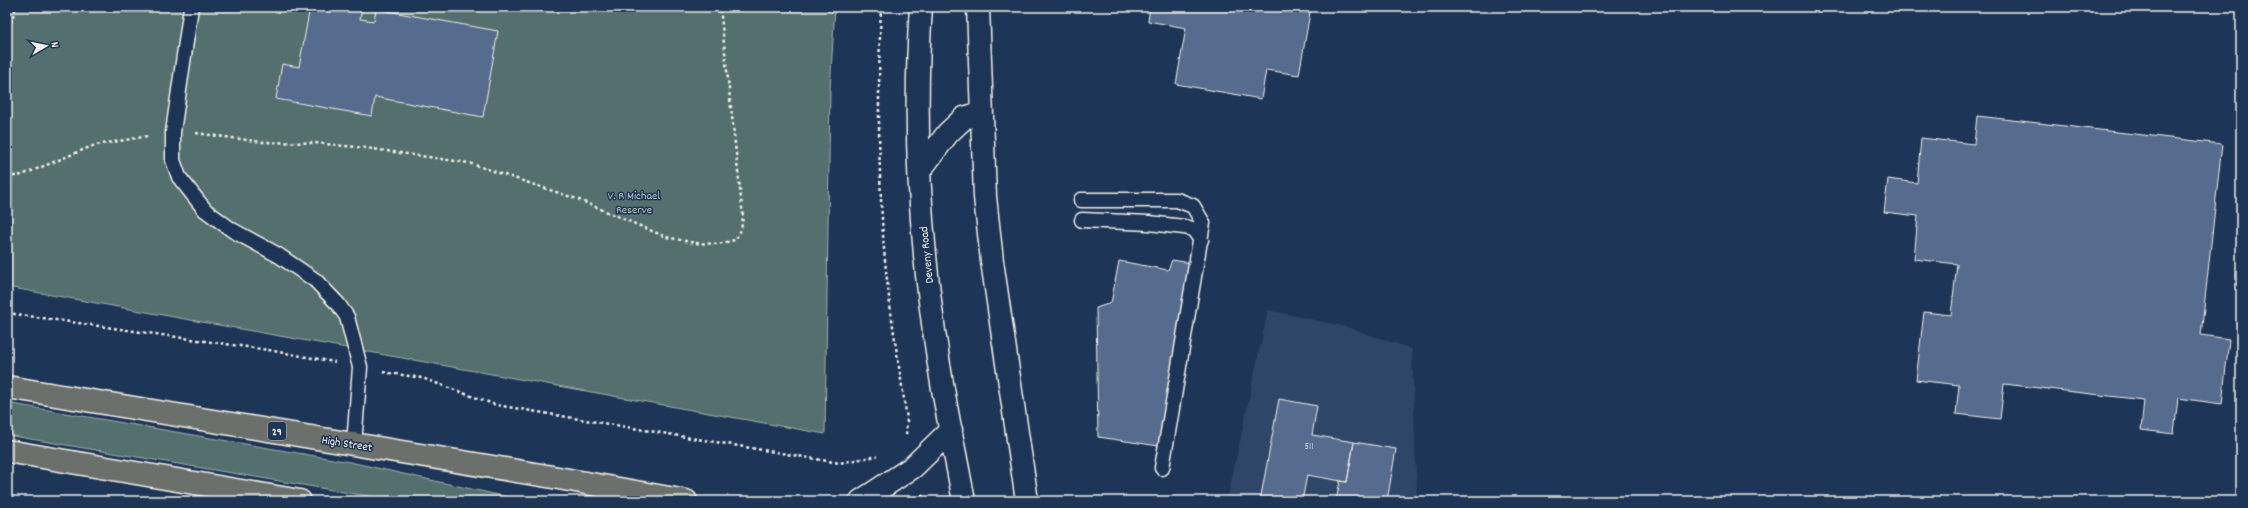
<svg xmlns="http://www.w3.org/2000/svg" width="2248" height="508" font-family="Dekko,sans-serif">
	<rect width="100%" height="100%" fill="#1d3557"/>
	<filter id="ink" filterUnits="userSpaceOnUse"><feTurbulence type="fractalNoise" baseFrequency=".025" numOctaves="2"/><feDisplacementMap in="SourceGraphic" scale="8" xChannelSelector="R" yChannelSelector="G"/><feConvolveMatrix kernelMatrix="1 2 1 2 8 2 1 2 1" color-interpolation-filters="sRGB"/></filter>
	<g filter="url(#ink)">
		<path fill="#2e4668" d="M1268,310L1347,327L1412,349L1417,501H1227Z"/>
		<path fill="#53706e" stroke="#a4b0ab" d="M7,7H835L830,89L825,434L7,287Z
			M7,403L350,462L525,501H397L7,435Z"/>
		<path fill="#556c8f" stroke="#f4f1e8" d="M310,7H362L360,19L374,21L376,9L498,31L483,117L375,97L372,116L276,99L282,64L299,67Z
			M1150,7H1311L1299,75L1266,70L1261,99L1176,84L1186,28L1148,21Z
			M1977,116L2222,144L2201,335L2229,339L2222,404L2178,398L2174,434L2141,430L2144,400L2004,384L2000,419L1956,414L1959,385L1916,380L1924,312L1951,315L1957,264L1914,259L1918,216L1884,212L1888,179L1917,183L1921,138L1974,144Z
			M1172,260L1191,263L1159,446L1098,437L1096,308L1111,303L1119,261L1168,270Z
			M1279,399L1317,406L1312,435L1354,442L1347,482L1307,475L1302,501H1260Z
			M1354,442L1396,449L1387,501H1336L1340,481L1347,482Z"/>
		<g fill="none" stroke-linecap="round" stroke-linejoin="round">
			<g stroke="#f4f1e8" stroke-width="17">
				<path id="lane" d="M191,7L173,132V160L179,177L205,210L232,230L278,255L315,280L338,304L347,317L360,367L354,444
					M1081,200H1177L1193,206L1203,223L1162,468
					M1082,220L1149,223L1184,227L1193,229L1201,240"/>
			</g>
			<g stroke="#f4f1e8" stroke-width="25">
				<path id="secondary" d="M921,7C913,123 920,243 938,358C945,406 955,453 964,501
					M978,7L985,197L992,261L1027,501
					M920,170L948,133L964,118L981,113
					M861,501L913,467L951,430"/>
			</g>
			<g stroke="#f4f1e8" stroke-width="25">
				<path id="primary" d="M7,387L547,476L686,501
					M7,451L300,501"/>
			</g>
			<path stroke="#f4f1e8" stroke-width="2.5" stroke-dasharray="3 3" stroke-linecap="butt" d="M881,7C878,83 878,159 883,235C887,297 898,358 907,419L906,435
				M7,34L16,7
				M196,133L262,142L315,143L366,148L469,163L577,199L666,237L695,243L718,244L735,240L741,230L743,217L720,7
				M7,177L22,175L95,145L149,136
				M7,313L268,350L335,362
				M383,372L422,378L496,405L839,463L877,456
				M922,495L924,501L937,499"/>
			<use href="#lane" stroke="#1d3557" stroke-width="14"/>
			<use href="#secondary" stroke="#1d3557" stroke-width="22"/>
			<use href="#primary" stroke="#6c706d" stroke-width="22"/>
		</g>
	</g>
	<g text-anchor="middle" stroke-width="3" stroke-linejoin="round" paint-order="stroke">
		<g font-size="10" fill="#ccd0d2">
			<text x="1309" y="449">511</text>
		</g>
		<rect fill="#1d3557" stroke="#b4b9bc" stroke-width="1" x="268" y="422" width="18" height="18" rx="3"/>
		<g font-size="11" font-weight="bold" fill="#f4f1e8">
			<text x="277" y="435">29</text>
		</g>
		<g font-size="12" fill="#bcc4bd" stroke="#1d3557">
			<text x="634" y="199">V. R Michael<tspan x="634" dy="14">Reserve</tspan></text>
		</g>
		<g font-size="12" fill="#f4f1e8" stroke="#1d3557">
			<text transform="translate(926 255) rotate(-96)" y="4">Deveny Road</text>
			<text transform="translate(347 443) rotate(9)" y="4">High Street</text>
		</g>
	</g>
	<rect width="2248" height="508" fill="none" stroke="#1d3557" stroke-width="24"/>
	<rect x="12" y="12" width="2224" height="484" fill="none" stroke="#f4f1e8" stroke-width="1.5" filter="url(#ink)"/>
	<g transform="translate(46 46) rotate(81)" stroke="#1d3557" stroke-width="3" paint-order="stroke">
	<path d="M0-3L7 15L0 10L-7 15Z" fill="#f4f1e8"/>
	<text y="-6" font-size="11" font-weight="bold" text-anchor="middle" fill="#f4f1e8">N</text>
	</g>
</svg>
